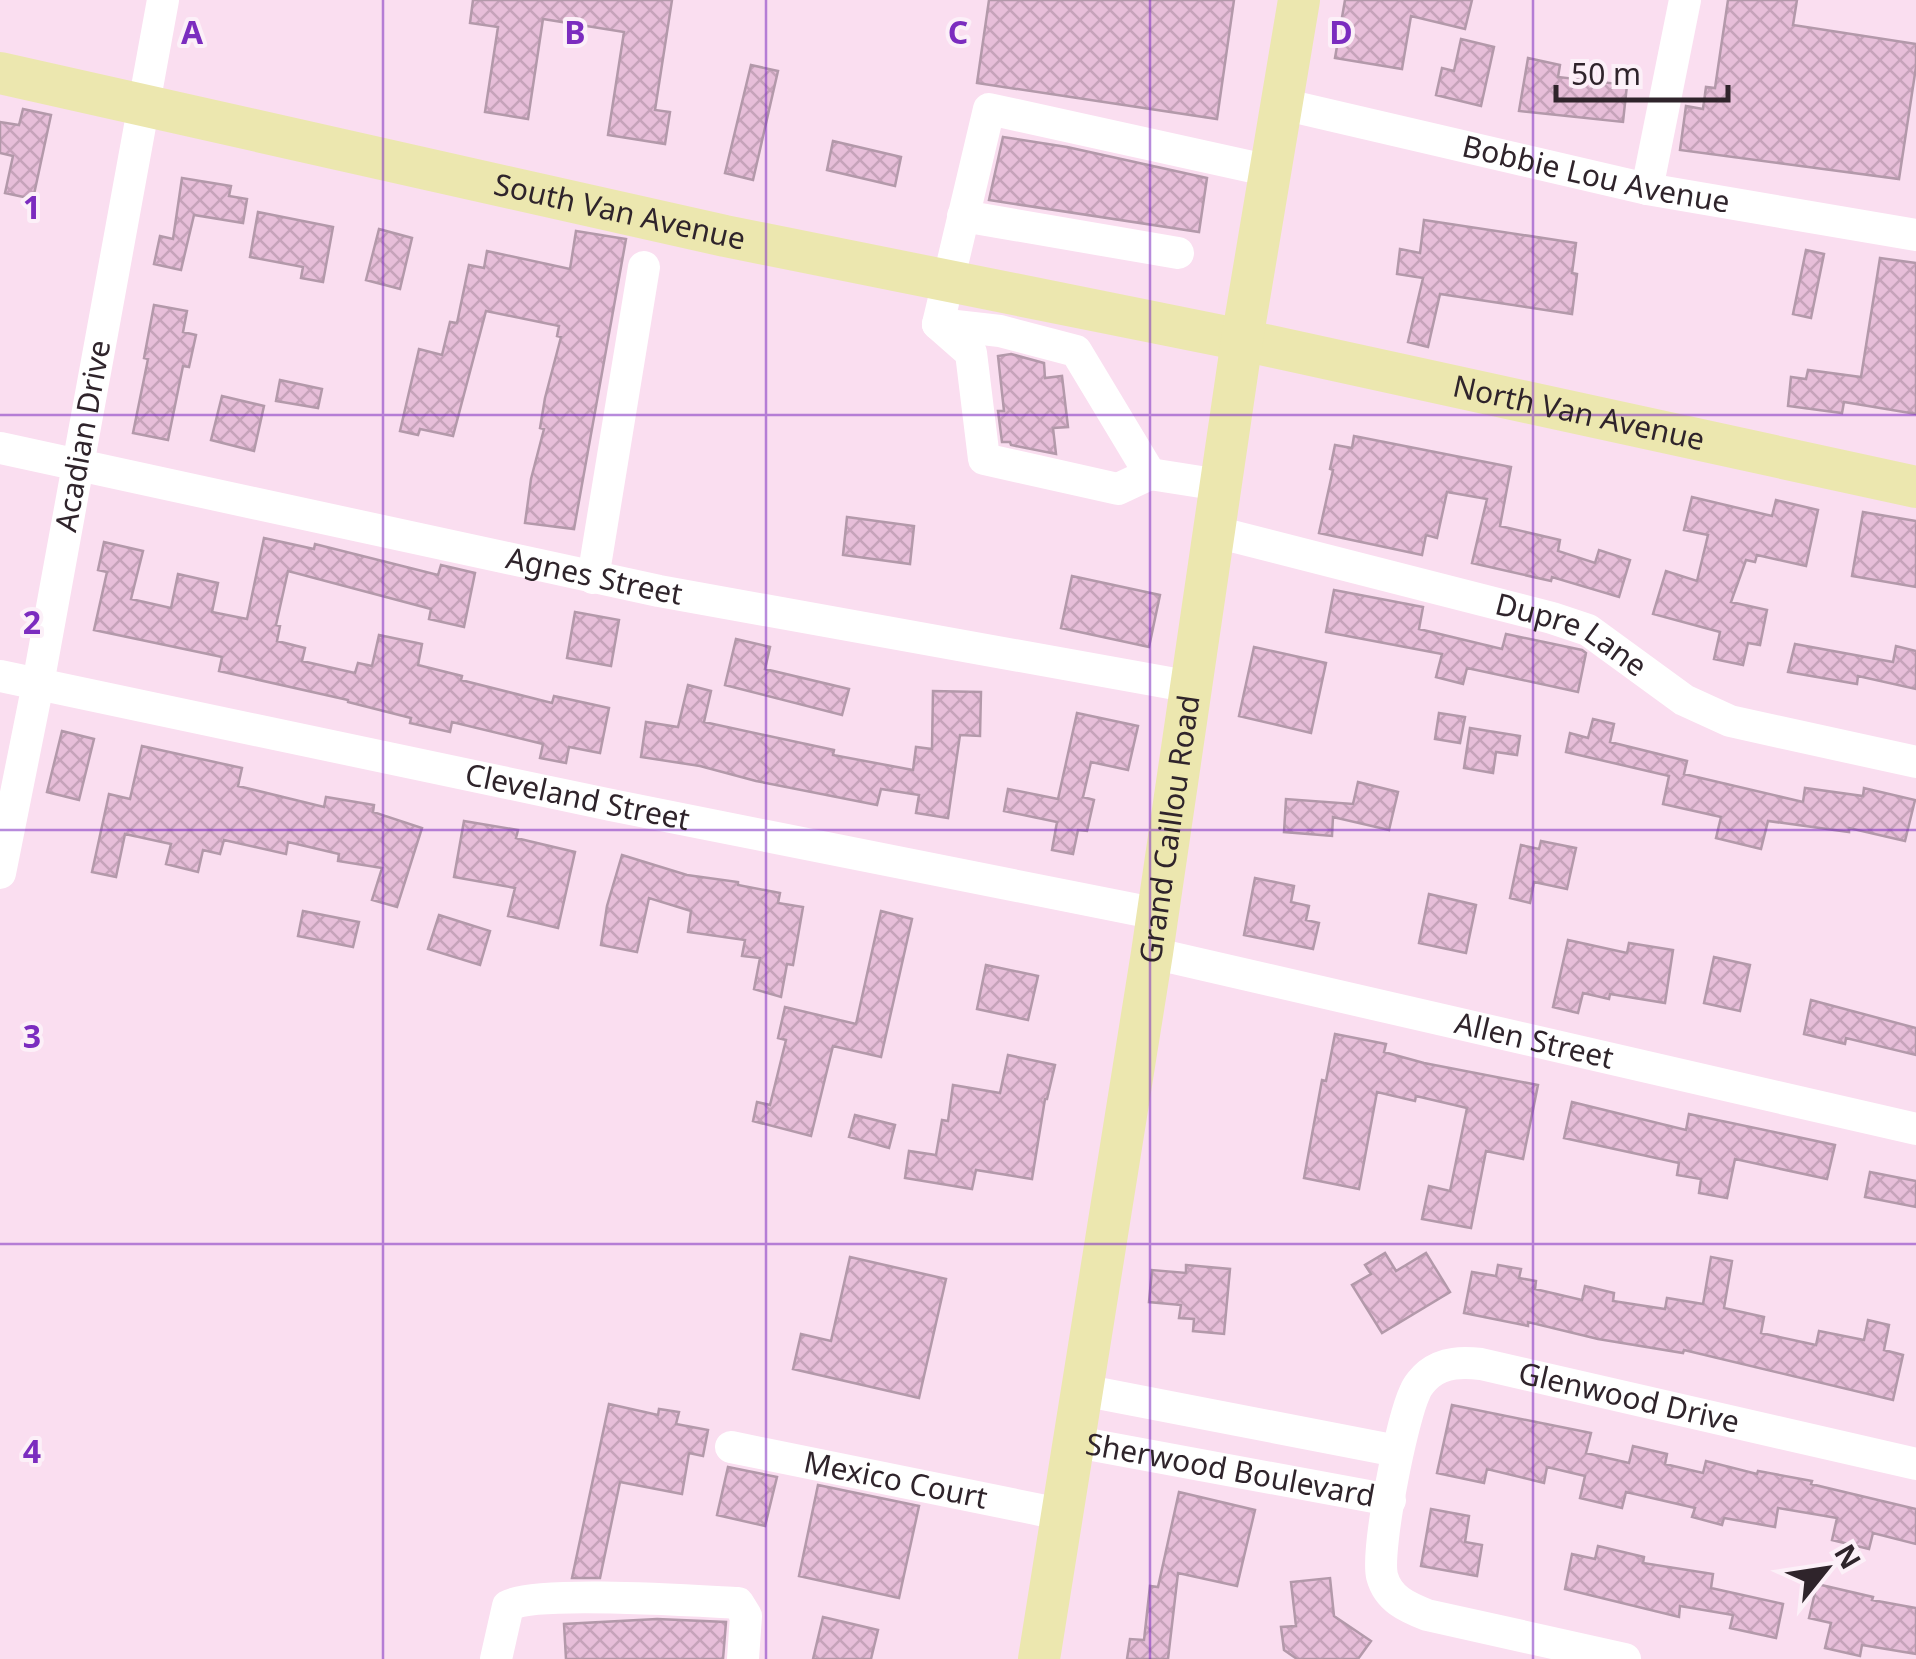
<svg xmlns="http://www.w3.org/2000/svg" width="1916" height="1659" font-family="'Noto Sans',sans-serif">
	<defs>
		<pattern id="building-cross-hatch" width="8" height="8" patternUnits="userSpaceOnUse" patternTransform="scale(2.5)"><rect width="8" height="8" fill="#e7bed9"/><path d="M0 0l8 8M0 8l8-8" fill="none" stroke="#c6a3ba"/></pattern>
	</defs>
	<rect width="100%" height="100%" fill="#fadef0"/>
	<path fill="url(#building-cross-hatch)" stroke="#b399aa" stroke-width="2.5" d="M473,0H672L655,110L670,112L665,144L608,135L624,32L543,19L528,119L485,112L498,27L470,23Z
		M989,0H1234L1217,119L977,83Z
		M1345,0H1472L1465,29L1411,16L1402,69L1335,58Z
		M1728,0H1797L1793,25L1916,44V67L1899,179L1680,150L1686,106L1703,109L1706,87L1715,88Z
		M1461,39L1494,47L1481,106L1436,95L1442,68L1454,71Z
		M1528,58L1560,65L1558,77L1627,85L1623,122L1519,111Z
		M751,65L778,71L753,180L725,173Z
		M23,109L51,115L33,199L5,193L13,156L0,153V122L19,125Z
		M1003,137L1067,147L1207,178L1199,232L989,200Z
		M833,141L901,157L895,186L827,170Z
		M182,178L231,186L229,196L247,199L243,223L194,215L181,270L154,264L160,236L173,239Z
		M258,212L333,227L323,282L301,278L303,267L250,257Z
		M1424,220L1576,243L1572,273L1577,274L1572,314L1440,294L1428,347L1408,342L1423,278L1397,274L1400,249L1420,253Z
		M379,229L412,238L400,289L366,280Z
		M576,231L626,239L574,529L525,523L531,479L544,429L540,428L545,398L561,337L557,336L559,326L486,311L453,436L420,429L418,435L400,431L419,349L442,355L450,322L457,323L469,265L484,268L487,251L570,269Z
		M1806,250L1824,254L1811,318L1793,314Z
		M1880,258L1916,263V414L1844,402L1842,413L1788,406L1791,377L1806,379L1808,370L1861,377Z
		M154,305L187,311L183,332L196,335L189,367L183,366L168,440L133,433L148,359L144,358Z
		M1011,354L1044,363L1045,378L1062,376L1068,427L1053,428L1056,454L1011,445L1010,442H1002L998,411H1004L998,356Z
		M280,380L322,389L318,408L276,401Z
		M222,396L264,406L254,451L211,440Z
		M1354,436L1511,467L1500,526L1560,540L1558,551L1595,563L1599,550L1630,560L1619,597L1552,577L1551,581L1472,563L1487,499L1447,492L1437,538L1426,535L1422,555L1319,533L1333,470L1330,469L1335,445L1352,448Z
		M1692,497L1772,516L1776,500L1818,510L1806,566L1757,555L1755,562L1746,560L1731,602L1767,610L1760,645L1748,643L1743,665L1714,659L1720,632L1653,614L1666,571L1697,581L1708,535L1684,530Z
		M1863,512L1916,521V587L1852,576Z
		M847,517L914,526L910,564L843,555Z
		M264,538L314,549L315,544L438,575L441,565L475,573L464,627L429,619L431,609L288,571L276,625L280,626L277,641L305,648L302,661L355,673L358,663L372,666L379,635L422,644L418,665L462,676L461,680L552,703L554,696L609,708L600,753L569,747L566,763L540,758L543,744L452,722L450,732L410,723L411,718L348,702V700L219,671L222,657L94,630L107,572L98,570L104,542L143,551L131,599L171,608L178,574L218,583L212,612L247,619Z
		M1072,576L1160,595L1149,647L1061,628Z
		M1334,590L1423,607L1419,629L1502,649L1506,634L1582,650L1586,653L1578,692L1467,668L1463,684L1436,677L1442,654L1326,632Z
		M575,612L619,620L611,666L567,658Z
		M736,639L770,647L765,669L849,689L842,715L725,685Z
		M1795,644L1893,662L1896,646L1916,651V689L1858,676L1857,684L1788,672Z
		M1254,647L1326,663L1311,733L1239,716Z
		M688,685L711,691L704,722L834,750L833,755L913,770L916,747L932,749L933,691L981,692L980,736L960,735L948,818L916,813L919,795L881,789L877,805L756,781L700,766L641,757L646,722L678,727Z
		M1077,713L1138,726L1128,770L1091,762L1083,797L1094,800L1087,831L1078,830L1073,854L1052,850L1057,822L1004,811L1008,789L1058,799Z
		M1439,713L1465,717L1460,743L1435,739Z
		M1593,719L1614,724L1610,742L1687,761L1684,774L1803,802L1805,788L1863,796L1864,788L1915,800L1905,841L1849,828V832L1768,821L1761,849L1716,838L1721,817L1663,804L1669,776L1566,752L1570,733L1588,738Z
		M1470,728L1520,736L1517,755L1496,752L1493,773L1464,768Z
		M62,731L94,739L79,800L47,792Z
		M142,746L242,768L238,786L324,807L326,797L374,805L373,812L422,828L397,907L372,900L382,868L338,861L339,854L288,842L286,854L224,840L220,854L203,850L198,872L166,864L171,844L125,834L116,877L92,872L109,794L130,799Z
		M1358,782L1398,792L1389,830L1333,817L1332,836L1284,832L1286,799L1353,804Z
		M464,821L518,830L516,838L575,852L558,928L508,916L515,888L454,877Z
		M1541,841L1576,848L1567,889L1534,882L1530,903L1510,898L1521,845L1539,849Z
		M622,855L687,875L738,882V885L780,893L778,903L803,907L793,965L787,964L781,997L754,989L760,958L742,956L745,940L688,932L691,911L649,898L637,952L601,945L607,906Z
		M1255,878L1294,886L1291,902L1309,906L1306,920L1319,923L1313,949L1244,935Z
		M1429,894L1476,905L1466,953L1419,943Z
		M303,911L359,922L353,947L298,936Z
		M881,911L912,919L881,1057L833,1046L811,1136L753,1121L757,1102L770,1105L786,1040L778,1038L785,1007L856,1024Z
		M439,915L490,931L480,965L428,949Z
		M1568,940L1627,953L1629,943L1673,950L1665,1003L1610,994L1609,999L1583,993L1578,1013L1553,1007Z
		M1714,957L1750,965L1740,1011L1704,1003Z
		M986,965L1038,976L1028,1020L977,1009Z
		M1811,1000L1916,1028V1055L1846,1038L1845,1044L1804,1034Z
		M1335,1034L1386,1044L1384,1052L1424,1063L1538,1085L1523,1159L1486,1151L1471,1228L1422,1219L1429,1186L1450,1191L1467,1108L1416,1096L1415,1101L1377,1092L1359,1189L1304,1178L1322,1080L1326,1081Z
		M1008,1055L1055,1065L1047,1099H1045L1032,1179L976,1170L972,1189L905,1178L909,1151L936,1155L942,1120L948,1121L953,1085L1000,1093Z
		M1572,1102L1686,1130L1689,1114L1835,1145L1827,1179L1735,1159L1727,1198L1699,1193L1701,1179L1677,1175L1679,1163L1564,1138Z
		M855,1115L895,1125L889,1148L849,1137Z
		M1870,1172L1916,1181V1207L1865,1197Z
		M1385,1253L1396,1271L1426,1253L1450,1292L1382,1333L1352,1285L1371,1274L1365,1265Z
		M850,1257L946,1279L919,1398L793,1369L801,1334L831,1341Z
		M1711,1257L1732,1261L1724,1308L1764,1317L1761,1333L1816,1345L1819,1331L1864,1340L1868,1320L1889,1325L1884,1350L1903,1355L1893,1400L1684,1350L1683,1353L1598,1339L1528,1322V1326L1464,1313L1472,1272L1496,1276L1498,1265L1521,1269L1519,1278L1536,1281L1535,1289L1582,1300L1585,1286L1614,1293L1613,1301L1665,1309L1667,1298L1703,1304Z
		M1186,1265L1230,1269L1224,1334L1193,1331L1194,1319L1179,1318L1181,1305L1149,1302L1152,1270L1186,1273Z
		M609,1404L658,1415L659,1409L679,1412L676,1424L708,1430L703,1456L689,1453L682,1494L620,1482L600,1578H572Z
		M1452,1405L1591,1433L1586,1453L1629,1463L1633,1446L1667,1454L1665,1464L1703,1473L1706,1461L1757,1474L1758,1471L1812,1481L1811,1484L1916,1509V1544L1873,1533L1869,1549L1832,1540L1837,1518L1778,1508L1775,1527L1724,1518L1722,1525L1692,1517L1695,1508L1626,1492L1622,1508L1580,1498L1585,1476L1547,1467L1544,1483L1487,1469L1484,1483L1437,1473Z
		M728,1467L777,1477L765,1526L717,1515Z
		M818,1485L919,1506L899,1598L799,1576Z
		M1179,1492L1255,1510L1237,1586L1178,1573L1168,1659H1127L1130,1639L1144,1640L1150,1586L1158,1587Z
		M1431,1509L1469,1516L1465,1542L1482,1545L1477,1576L1421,1566Z
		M1598,1546L1644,1557L1643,1563L1713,1574L1711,1588L1783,1604L1776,1638L1730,1628L1733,1615L1680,1606L1679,1617L1565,1589L1572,1554L1595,1559Z
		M1330,1578L1334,1616L1371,1641L1358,1659H1297L1284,1650L1281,1627L1296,1626L1291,1582Z
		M1817,1584L1873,1597L1872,1600L1916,1608V1654L1862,1645L1860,1656L1825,1648L1831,1623L1809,1618Z
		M823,1617L878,1630L871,1659H813Z
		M657,1619L726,1622L723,1659H566L564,1624Z"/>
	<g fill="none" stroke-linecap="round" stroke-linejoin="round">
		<g stroke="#fff" stroke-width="32">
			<path id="s1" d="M1282,104L1647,189L1916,235"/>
			<path d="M1647,189L1685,0"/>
			<path d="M963,216L1178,253"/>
			<path d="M938,324L1000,331L1076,351L1150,474"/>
			<path id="s2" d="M0,448L659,591L1192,687"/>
			<path d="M1220,485L1150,474L1118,489L984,459L971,353L938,324L989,109L1270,171"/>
			<path id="s3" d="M1212,531L1552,618L1588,630L1684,700L1730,721L1916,762"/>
			<path d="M593,578L644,267"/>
			<path id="s4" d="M0,676L611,805L1158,914"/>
			<path id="s5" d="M0,873L38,684L163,0"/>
			<path id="s6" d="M1152,953L1916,1129"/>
			<path d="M1082,1390L1397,1451"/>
			<path id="s7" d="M1071,1441L1390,1500"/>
			<path id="s8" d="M731,1447L1060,1514"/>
			<path d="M496,1659L508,1606C534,1590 697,1601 738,1603L746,1616L743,1659"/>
			<path id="s9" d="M1625,1659L1427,1615C1407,1607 1388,1599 1382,1576C1376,1549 1402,1419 1415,1392C1417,1386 1424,1378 1429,1374C1444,1362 1463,1362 1481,1364L1916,1464"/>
		</g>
		<g stroke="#ece7af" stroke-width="42">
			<path id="s10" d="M0,73L725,236L1242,340L1916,487"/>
			<path id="s11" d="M1039,1659L1152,953L1242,340L1299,0"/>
		</g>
	</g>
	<path fill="none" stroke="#7b2cbf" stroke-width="2.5" stroke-opacity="0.55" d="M383,0V1659M766,0V1659M1150,0V1659M1533,0V1659M0,415H1916M0,830H1916M0,1244H1916"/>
	<g text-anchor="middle" stroke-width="8" stroke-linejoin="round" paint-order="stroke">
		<g font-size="30" fill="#2f242b" stroke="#fcf0f8">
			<text dy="10" stroke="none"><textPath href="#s1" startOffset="322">Bobbie Lou Avenue</textPath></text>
			<text dy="10" stroke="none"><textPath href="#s10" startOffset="635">South Van Avenue</textPath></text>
			<text dy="10" stroke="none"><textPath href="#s10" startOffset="1615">North Van Avenue</textPath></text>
			<text dy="10" stroke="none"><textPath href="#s5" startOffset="445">Acadian Drive</textPath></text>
			<text dy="10" stroke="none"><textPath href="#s2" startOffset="608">Agnes Street</textPath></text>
			<text dy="10" stroke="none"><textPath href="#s3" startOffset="375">Dupre Lane</textPath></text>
			<text dy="10" stroke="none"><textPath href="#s4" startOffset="590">Cleveland Street</textPath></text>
			<text dy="10" stroke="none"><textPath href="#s11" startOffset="840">Grand Caillou Road</textPath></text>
			<text dy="10" stroke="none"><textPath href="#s6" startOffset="392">Allen Street</textPath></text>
			<text dy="10" stroke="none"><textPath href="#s9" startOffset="682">Glenwood Drive</textPath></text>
			<text dy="10" stroke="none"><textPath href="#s7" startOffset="162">Sherwood Boulevard</textPath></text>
			<text dy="10" stroke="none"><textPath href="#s8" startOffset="168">Mexico Court</textPath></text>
		</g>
	</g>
	<g font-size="32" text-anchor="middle" font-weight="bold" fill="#7b2cbf" stroke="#fcf0f8" stroke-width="8" stroke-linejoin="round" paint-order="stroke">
		<text x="192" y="44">A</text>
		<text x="575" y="44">B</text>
		<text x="958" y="44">C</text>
		<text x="1341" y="44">D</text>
		<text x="32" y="219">1</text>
		<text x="32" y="634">2</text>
		<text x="32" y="1048">3</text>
		<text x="32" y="1463">4</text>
	</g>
	<g transform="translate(1826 1569) rotate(60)" stroke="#fcf0f8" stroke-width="8" paint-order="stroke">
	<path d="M0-8L18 38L0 25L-18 38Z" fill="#2f242b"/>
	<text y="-15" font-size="28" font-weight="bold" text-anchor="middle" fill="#2f242b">N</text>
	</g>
	<path d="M1556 85v15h172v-15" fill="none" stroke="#2f242b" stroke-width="5"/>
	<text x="1571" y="85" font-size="30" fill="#2f242b" stroke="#fcf0f8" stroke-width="8" paint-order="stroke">50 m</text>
</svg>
